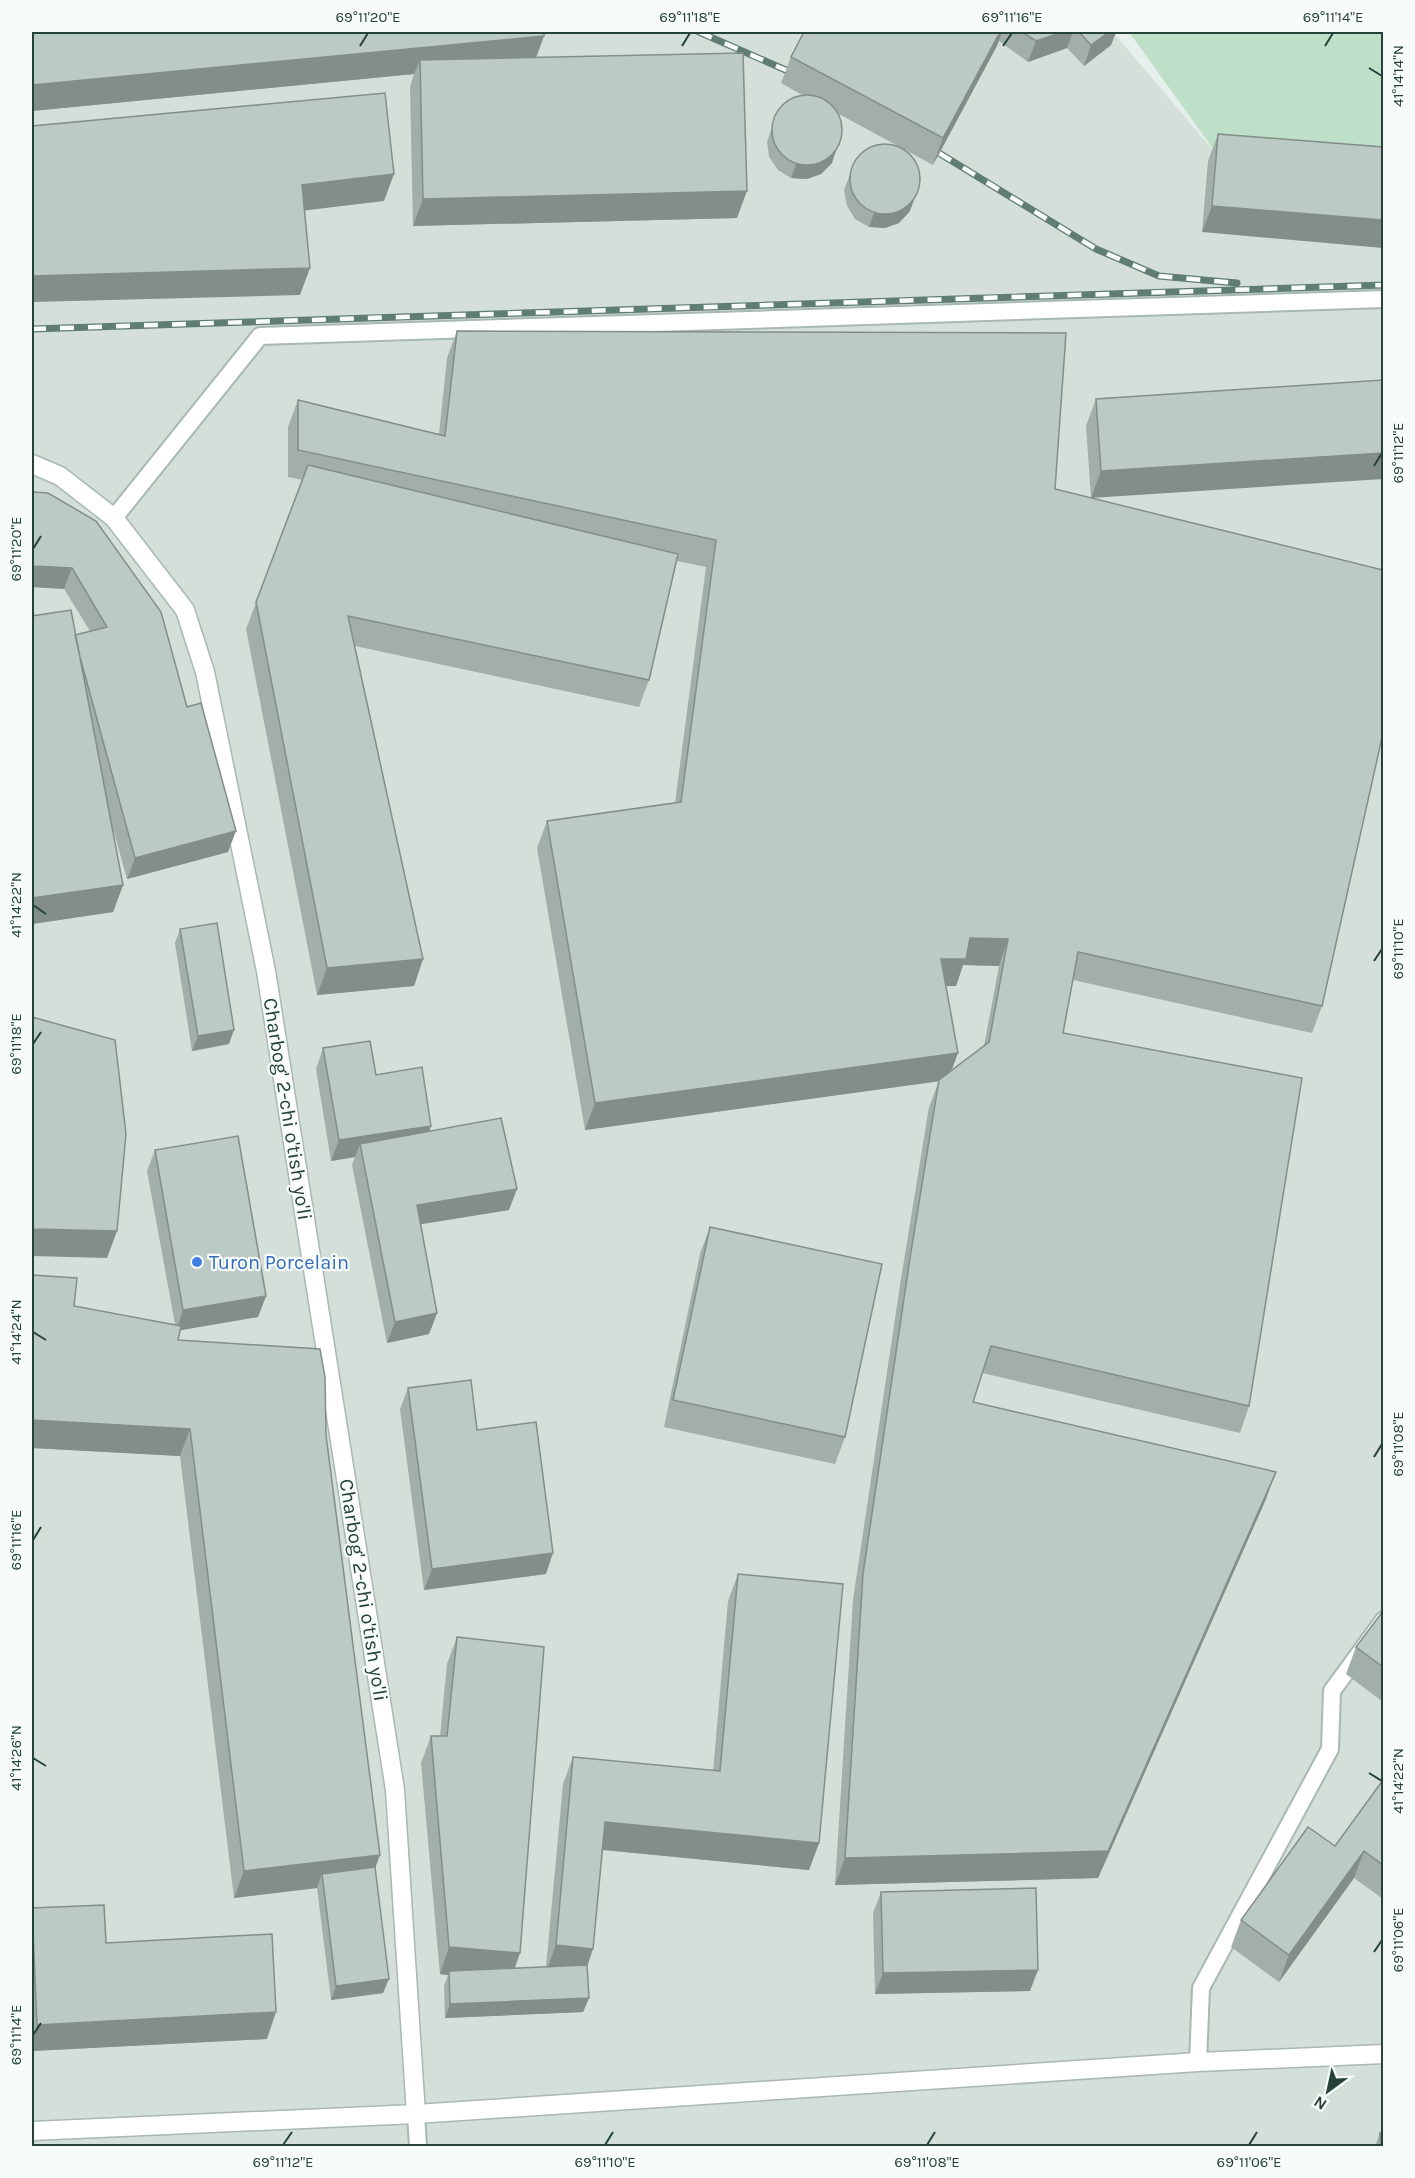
<svg xmlns="http://www.w3.org/2000/svg" width="1415" height="2178" font-family="Karla,sans-serif">
	<rect width="100%" height="100%" fill="#e6efeb"/>
	<path fill="#d4dfda" d="M32,32H1113L1222,161L1383,172V2146H32Z"/>
	<path fill="#bfe0c8" d="M1129,32H1383V172L1221,160Z"/>
	<g fill="none" stroke-linecap="round" stroke-linejoin="round">
		<g stroke="#a8b8b2" stroke-width="20">
			<path id="service" d="M114,518L260,336L1384,299
				M1198,2062L1201,1988L1330,1749L1332,1691L1384,1620
				M416,2114L418,2146"/>
		</g>
		<g stroke="#a8b8b2" stroke-width="21">
			<path id="minor" d="M32,464L60,476L114,518L185,610L205,672L266,971L395,1790L416,2114"/>
		</g>
		<g stroke="#a8b8b2" stroke-width="21">
			<path id="tertiary" d="M32,2131L416,2114L1198,2062L1384,2054"/>
		</g>
		<use href="#service" stroke="#fff" stroke-width="16"/>
		<use href="#minor" stroke="#fff" stroke-width="18"/>
		<use href="#tertiary" stroke="#fff" stroke-width="18"/>
		<g stroke="#5f7d75" stroke-width="7">
			<path id="rail" d="M699,32L788,71
				M939,153L1096,249L1159,276L1237,283
				M32,329L1384,285"/>
		</g>
		<use href="#rail" stroke="#f7fbf9" stroke-width="4.5" stroke-dasharray="14" stroke-linecap="butt"/>
	</g>
	<path fill="#a1aea9" fill-rule="evenodd" d="M804,32H1116L1111,45L1084,66L1067,48L1028,62L999,41L933,165L837,113L832,163L821,174L807,179L791,178L778,170L769,157L767,142L777,112L804,96L781,83L791,57Z
		M544,36L536,58L737,218L413,226L410,87L414,74L32,111Z
		M1218,134L1383,147L1202,232L1208,161Z
		M855,161L910,211L899,223L885,228L869,227L855,219L847,206L844,190Z
		M457,331L1091,498L1086,426L1096,399L1383,380L1092,498L1322,1006L1312,1033L1073,980L1063,1033L1249,1406L1240,1433L982,1373L973,1402L1266,1499L1098,1878L835,1885L853,1600L900,1285L929,1107L939,1081L585,1130L537,848L547,821L675,803L706,567L677,561L649,680L639,707L355,646L423,959L414,986L317,995L246,629L303,480L288,477V427L298,400L439,434L447,358ZM963,965L999,966L984,1046L951,1071L946,986H956Z
		M32,492L187,707L228,852L127,879L110,818L123,885L113,912L32,924V616L75,635L90,631L64,589L32,587Z
		M180,929L229,1044L192,1051L175,943Z
		M323,1048L376,1075L429,1131L509,1210L421,1224L437,1313L429,1334L387,1343L352,1165L355,1157L331,1161L316,1069Z
		M155,1150L266,1296L258,1317L180,1330L178,1340L326,1435L380,1855L375,1867L383,1993L331,2000L317,1888L234,1898L180,1456L32,1448V1275L74,1306L175,1324L147,1171Z
		M710,1227L845,1437L835,1464L664,1427L700,1254Z
		M408,1388L477,1430L546,1574L424,1590L400,1409Z
		M738,1574L819,1843L809,1870L602,1850L587,1966L589,1998L583,2012L445,2018L444,1986L448,1975L440,1974L421,1763L431,1736H440L447,1664L457,1637L520,1953L515,1968L546,1967L563,1784L573,1757L713,1771L728,1601Z
		M1383,1611V1702L1346,1674L1356,1647Z
		M1383,1780V1899L1354,1878L1279,1982L1231,1947L1241,1920L1335,1846Z
		M881,1892L1030,1991L875,1994L873,1913Z
		M32,1908L106,1943L267,2039L32,2051Z
		M1380,2133L1383,2146H1375Z"/>
	<path fill="#838d89" d="M1000,32H1002L997,46L933,165L943,138Z
		M1063,32H1073L1067,48L1028,62L1036,41Z
		M1109,32H1116L1111,45L1084,66L1091,45Z
		M544,36L534,63L420,60L414,74L32,111V85Z
		M837,148L832,163L821,174L807,179L791,178L796,164Z
		M394,174L384,201L292,212L302,185Z
		M747,191L737,218L413,226L423,199Z
		M915,197L910,211L899,223L885,228L869,227L874,213Z
		M1212,206L1383,220V248L1202,232Z
		M310,268L300,295L32,302V276Z
		M1383,453V479L1091,498L1101,471Z
		M32,566L72,568L64,589L32,587Z
		M236,831L228,852L127,879L135,858Z
		M123,885L113,912L32,924V898Z
		M970,938L1008,939L999,966L963,965L956,986H932L941,959Z
		M423,959L414,986L317,995L327,968Z
		M234,1030L229,1044L192,1051L198,1036Z
		M958,1053L948,1080L585,1130L595,1103Z
		M431,1126L424,1147L360,1144L355,1157L331,1161L339,1140Z
		M517,1189L509,1210L410,1226L417,1205Z
		M32,1229L117,1231L107,1258L32,1256Z
		M266,1296L258,1317L176,1331L183,1310Z
		M437,1313L429,1334L387,1343L395,1322Z
		M32,1420L190,1429L180,1456L32,1448Z
		M1276,1472L1266,1499L1098,1878L835,1885L845,1858Z
		M553,1553L546,1574L424,1590L432,1569Z
		M605,1822L819,1843L809,1870L595,1849Z
		M1364,1851L1354,1878L1279,1982L1289,1955Z
		M380,1855L370,1882L322,1874L317,1888L234,1898L244,1871Z
		M556,1945L593,1949L584,1976L546,1972Z
		M449,1947L520,1953L510,1980L449,1971L448,1975L440,1974Z
		M1038,1970L1030,1991L875,1994L883,1973Z
		M389,1979L383,1993L331,2000L336,1986Z
		M589,1998L583,2012L445,2018L450,2004Z
		M276,2012L267,2039L32,2051V2041L37,2025Z"/>
	<path fill="#bbcac4" stroke="#838d89" stroke-width="1.5" d="M32,32H544V36L32,85Z
		M804,32H1000L943,138L791,57Z
		M1022,32H1063L1036,41Z
		M1079,32H1109L1091,45Z
		M743,53L747,191L423,199L420,60Z
		M385,93L394,174L302,185L310,268L32,276V126Z
		M772 130a35 35 0 1 1 70 0a35 35 0 1 1-70 0Z
		M1218,134L1383,147V220L1212,206Z
		M850 179a35 35 0 1 1 70 0a35 35 0 1 1-70 0Z
		M457,331L1066,333L1055,489L1383,570V733L1322,1006L1078,952L1063,1033L1302,1078L1249,1406L991,1346L973,1402L1276,1472L1108,1851L845,1858L863,1574L910,1258L939,1080L989,1042L1008,939L970,938L966,959H941L958,1053L595,1103L547,821L681,802L716,540L298,450V400L445,436Z
		M1383,380V453L1101,471L1096,399Z
		M308,465L678,554L649,680L348,616L423,959L327,968L256,602Z
		M32,492L48,493L96,521L161,612L187,707L201,703L236,831L135,858L80,657L75,635L107,627L72,568L32,566Z
		M71,610L123,885L32,898V616Z
		M217,923L234,1030L198,1036L180,929Z
		M32,1017L115,1040L126,1134L117,1231L32,1229Z
		M370,1041L376,1075L422,1067L431,1126L339,1140L323,1048Z
		M501,1118L517,1189L417,1205L437,1313L395,1322L360,1144Z
		M238,1136L266,1296L183,1310L155,1150Z
		M710,1227L882,1264L845,1437L673,1400Z
		M32,1275L77,1278L74,1306L181,1326L178,1340L320,1349L325,1377L326,1435L380,1855L244,1871L190,1429L32,1420Z
		M471,1380L477,1430L536,1422L553,1553L432,1569L408,1388Z
		M738,1574L843,1584L819,1843L605,1822L593,1949L556,1945L573,1757L720,1771Z
		M1383,1611V1667L1356,1647Z
		M457,1637L544,1647L520,1953L449,1947L431,1736H447Z
		M1383,1780V1865L1364,1851L1289,1955L1241,1920L1308,1827L1335,1846Z
		M375,1867L389,1979L336,1986L322,1874Z
		M1036,1888L1038,1970L883,1973L881,1892Z
		M104,1905L106,1943L272,1934L276,2012L37,2025L32,1908Z
		M587,1965L589,1998L450,2004L449,1971Z
		M1380,2133H1383V2146H1381Z"/>
	<path fill="none" stroke="#24423a" stroke-width="2" d="M360,46L368,33M682,46L690,33M1003,46L1012,33M1325,46L1333,33M1369,68L1382,76M1374,466L1382,453M33,549L41,536M33,905L46,914M1374,961L1382,949M33,1044L41,1032M33,1332L46,1340M1374,1457L1382,1444M33,1540L41,1527M33,1758L46,1766M1369,1773L1382,1781M1374,1952L1382,1940M33,2035L41,2023M283,2145L292,2132M605,2145L613,2132M927,2145L935,2132M1249,2145L1257,2132"/>
	<circle fill="#3f7fe0" stroke="#f7fbf9" stroke-width="2" cx="197" cy="1262" r="6"/>
	<g text-anchor="middle" stroke-width="4.5" stroke-linejoin="round" paint-order="stroke">
		<g font-size="20" fill="#24423a" stroke="#f7fbf9">
			<text transform="translate(288 1109) rotate(81)" y="7">Charbog' 2-chi o'tish yo'li</text>
			<text transform="translate(364 1590) rotate(81)" y="7">Charbog' 2-chi o'tish yo'li</text>
		</g>
		<g font-size="20" fill="#366cbe" stroke="#f7fbf9" text-anchor="start">
			<text x="209" y="1269">Turon Porcelain</text>
		</g>
	</g>
	<rect width="1415" height="2178" fill="none" stroke="#f7fbf9" stroke-width="66"/>
	<g transform="translate(1328 2091) rotate(213)" stroke="#f7fbf9" stroke-width="4.5" paint-order="stroke">
	<path d="M0-4.5L10 22L0 15L-10 22Z" fill="#24423a"/>
	<text y="-9" font-size="16" font-weight="bold" text-anchor="middle" fill="#24423a">N</text>
	</g>
	<rect x="33" y="33" width="1349" height="2112" fill="none" stroke="#24423a" stroke-width="2"/>
	<g font-size="15" text-anchor="middle" fill="#24423a">
		<text x="368" y="22">69°11'20"E</text>
		<text x="690" y="22">69°11'18"E</text>
		<text x="1012" y="22">69°11'16"E</text>
		<text x="1333" y="22">69°11'14"E</text>
		<text transform="translate(1398 76) rotate(-90)" y="5">41°14'14"N</text>
		<text transform="translate(1398 453) rotate(-90)" y="5">69°11'12"E</text>
		<text transform="translate(16 549) rotate(-90)" y="5">69°11'20"E</text>
		<text transform="translate(16 905) rotate(-90)" y="5">41°14'22"N</text>
		<text transform="translate(1398 949) rotate(-90)" y="5">69°11'10"E</text>
		<text transform="translate(16 1044) rotate(-90)" y="5">69°11'18"E</text>
		<text transform="translate(16 1332) rotate(-90)" y="5">41°14'24"N</text>
		<text transform="translate(1398 1444) rotate(-90)" y="5">69°11'08"E</text>
		<text transform="translate(16 1540) rotate(-90)" y="5">69°11'16"E</text>
		<text transform="translate(16 1758) rotate(-90)" y="5">41°14'26"N</text>
		<text transform="translate(1398 1781) rotate(-90)" y="5">41°14'22"N</text>
		<text transform="translate(1398 1940) rotate(-90)" y="5">69°11'06"E</text>
		<text transform="translate(16 2035) rotate(-90)" y="5">69°11'14"E</text>
		<text x="283" y="2167">69°11'12"E</text>
		<text x="605" y="2167">69°11'10"E</text>
		<text x="927" y="2167">69°11'08"E</text>
		<text x="1249" y="2167">69°11'06"E</text>
	</g>
</svg>
